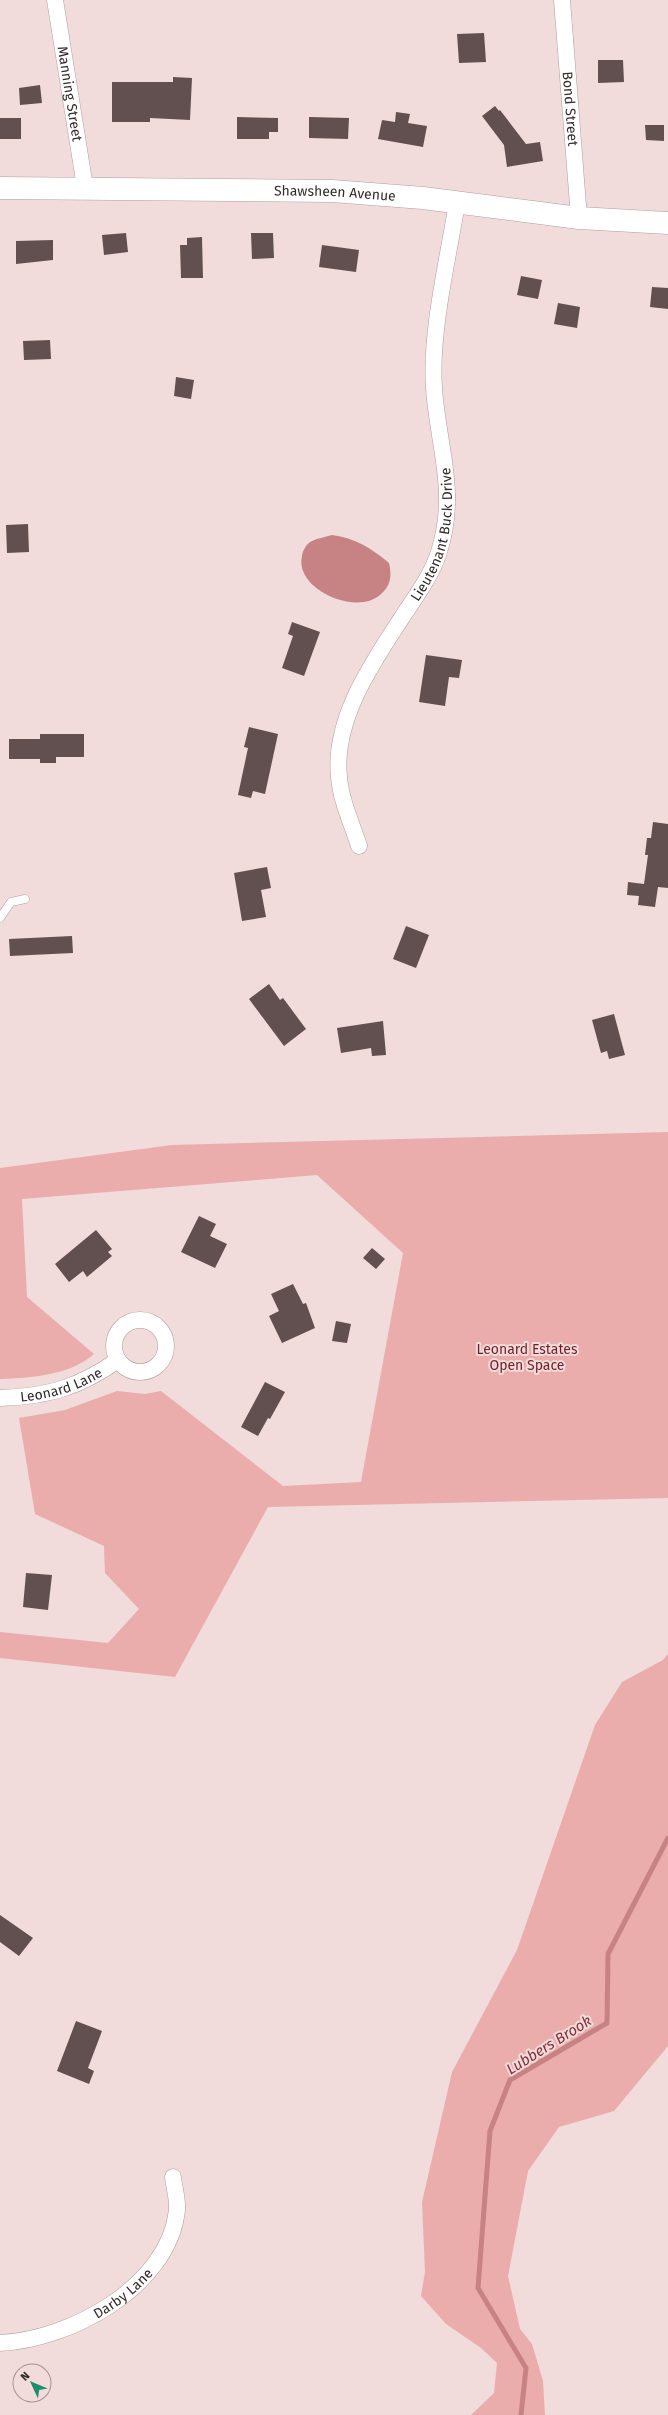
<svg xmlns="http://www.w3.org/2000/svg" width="668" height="2415" font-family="'Fira Sans',sans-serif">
	<rect width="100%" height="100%" fill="#f1dbdb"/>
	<path fill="#ebacac" d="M668,1132V1498L268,1507L175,1677L0,1658V1632L108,1643L139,1609L105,1573L104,1546L35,1514L19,1418L65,1410L117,1391L145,1394L161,1391L283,1486L361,1482L403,1253L317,1175L22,1199L27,1297L94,1354C71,1375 30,1378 0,1379V1168L172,1145Z
		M668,1654V2046L614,2111L559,2127L528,2171L508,2276L520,2329L532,2344L543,2381L545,2415H471L494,2393L497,2363L481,2348L446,2324L421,2296L425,2272L422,2202L452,2072L517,1950L595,1725L622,1682L663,1660Z"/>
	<path fill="#c78283" d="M332,535C355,538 371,548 389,563C392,576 391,586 380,595C356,616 294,589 302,556C303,550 306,544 312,541C318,538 326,537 332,535Z"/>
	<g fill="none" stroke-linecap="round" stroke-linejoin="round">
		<path stroke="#c78283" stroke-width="5" d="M521,2415L526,2368L478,2288L490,2131L510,2080L607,2023L608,1954L668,1838"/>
	</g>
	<path fill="#625050" d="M484,33L486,62L459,63L457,34Z
		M598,60H623L624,82L598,83Z
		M173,77L192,78L190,120L150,118V122H112V82H173Z
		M40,85L42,103L20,105L19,88Z
		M495,106L499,111L500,110L526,144L540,142L543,161L507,167L504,145L482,116Z
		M396,112L410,114L408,123L427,126L423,147L378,139L382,120L395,122Z
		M237,117L278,118V132H269V139H237Z
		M309,117L349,118L348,139L309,138Z
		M0,118H21V139H0Z
		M645,125H664V141L646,140Z
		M126,233L128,252L104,255L102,235Z
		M251,233H273L274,258L252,259Z
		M202,237L203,278H181L180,245H187V238Z
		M53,240V260L16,264V241Z
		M322,245L359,250L356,272L319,267Z
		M521,276L542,280L538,299L517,295Z
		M652,287L668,288V309L650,307Z
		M558,303L580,307L577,328L554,324Z
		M50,340L51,359L24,360L23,341Z
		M176,377L194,380L191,399L174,396Z
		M28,524L29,552L7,553L6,525Z
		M292,622L320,632L304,676L282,668L293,636L288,634Z
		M426,655L462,660L459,678L449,677L445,706L419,702Z
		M249,727L278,734L265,794L253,791L251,798L238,795L248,748L244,747Z
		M40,734H84V757H56V763H40V759H9V739H40Z
		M653,822L668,824V888L658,887L655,907L638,905L639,896L627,895L628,882L644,884L648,855H645L647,838H651Z
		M267,867L271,888L261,890L266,917L242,921L234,873Z
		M406,926L429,935L416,968L393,959Z
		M72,936L73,953L10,956L9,939Z
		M269,984L280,1000L283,998L306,1029L284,1046L249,999Z
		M614,1014L625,1055L609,1059L607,1051L601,1053L592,1020Z
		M383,1021L386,1055L372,1056L371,1048L341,1053L337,1028Z
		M199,1216L216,1224L210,1236L227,1244L215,1268L181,1252Z
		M96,1230L112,1249L108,1252L112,1256L87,1277L83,1271L69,1282L55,1264Z
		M372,1248L385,1259L376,1269L363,1258Z
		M293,1284L303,1304L306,1303L315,1328L282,1343L269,1316L279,1311L271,1294Z
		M336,1321L351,1324L347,1343L332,1341Z
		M265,1382L285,1392L270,1419L268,1418L258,1436L241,1427Z
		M26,1573L52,1575L48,1610L23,1607Z
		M0,1915L33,1938L19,1956L0,1942Z
		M76,2021L102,2031L88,2068L94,2071L89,2084L57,2071Z"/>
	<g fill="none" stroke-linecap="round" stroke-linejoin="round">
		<g stroke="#b29d9d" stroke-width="9">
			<path id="service" d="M0,918L11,902L25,899"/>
		</g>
		<g stroke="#b29d9d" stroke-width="17">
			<g id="minor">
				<path id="s1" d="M55,0L85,187"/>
				<path id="s2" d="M562,0L579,218"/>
				<path id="s3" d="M359,846C352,824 341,801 339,777C333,720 371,665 401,619C415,597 431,577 439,552C458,491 438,447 434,388C430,332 448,259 457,203"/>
				<circle cx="140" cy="1346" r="26"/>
				<path id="s4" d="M0,1398C49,1396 78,1388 118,1360"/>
				<path id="s5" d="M0,2343C69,2340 169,2287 177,2210C178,2200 174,2187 173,2177"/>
			</g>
		</g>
		<g stroke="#b29d9d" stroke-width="23">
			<g id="secondary">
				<path id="s6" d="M0,188L332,191L423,198L579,218L668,223"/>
			</g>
		</g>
		<use href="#service" stroke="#fff" stroke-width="8"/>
		<use href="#minor" stroke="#fff" stroke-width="16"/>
		<use href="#secondary" stroke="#fff" stroke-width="22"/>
	</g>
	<g text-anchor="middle" stroke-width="4" stroke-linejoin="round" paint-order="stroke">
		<g font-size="14" fill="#332a2a" stroke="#f1dbdb">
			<text dy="5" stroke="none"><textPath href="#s1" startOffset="95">Manning Street</textPath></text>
			<text dy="5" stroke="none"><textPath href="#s2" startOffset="109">Bond Street</textPath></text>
			<text dy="5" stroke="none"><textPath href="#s6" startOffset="335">Shawsheen Avenue</textPath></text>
			<text dy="5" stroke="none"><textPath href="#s3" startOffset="338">Lieutenant Buck Drive</textPath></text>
			<text dy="5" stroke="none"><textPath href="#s4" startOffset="63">Leonard Lane</textPath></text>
			<text dy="5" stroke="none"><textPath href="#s5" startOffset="135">Darby Lane</textPath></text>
		</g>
		<g font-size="14" fill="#701e27" stroke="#f1dbdb">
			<text x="527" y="1354">Leonard Estates<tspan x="527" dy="16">Open Space</tspan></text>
		</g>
		<g font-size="15" font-style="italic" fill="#853037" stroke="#f1dbdb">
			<text transform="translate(549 2045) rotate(-32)" y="5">Lubbers Brook</text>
		</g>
	</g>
	<g transform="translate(32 2383) rotate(314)"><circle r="19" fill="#f1dbdb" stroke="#a59494"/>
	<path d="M0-3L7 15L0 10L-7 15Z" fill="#1e8e6e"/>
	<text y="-6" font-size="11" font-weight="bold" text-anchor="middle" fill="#332a2a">N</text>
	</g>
</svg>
